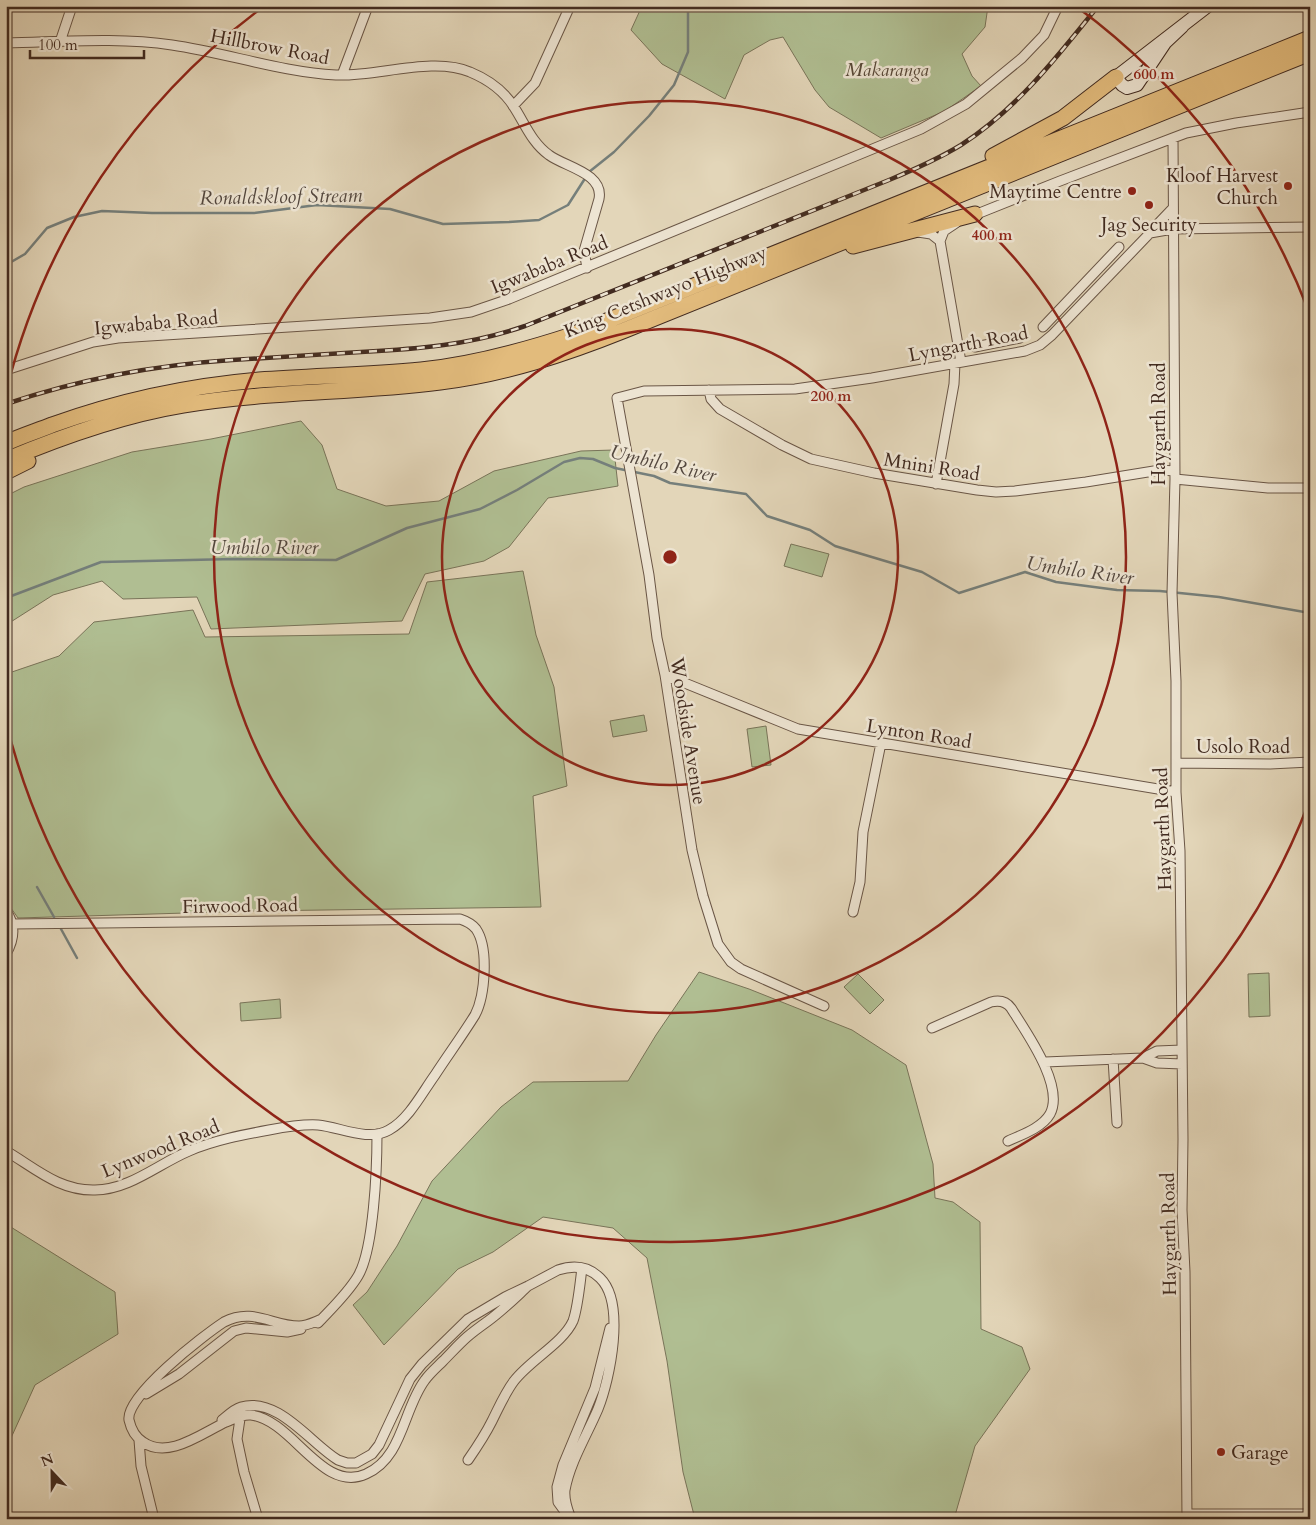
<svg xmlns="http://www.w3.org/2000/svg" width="1316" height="1525" font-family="Cardo,serif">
	<rect width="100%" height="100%" fill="#e3d6b9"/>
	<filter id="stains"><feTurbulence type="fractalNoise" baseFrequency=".004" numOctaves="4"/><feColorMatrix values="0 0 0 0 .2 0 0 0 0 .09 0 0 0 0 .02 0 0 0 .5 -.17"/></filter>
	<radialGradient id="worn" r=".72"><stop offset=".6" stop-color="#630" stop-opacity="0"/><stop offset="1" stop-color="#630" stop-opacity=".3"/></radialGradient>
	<path fill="#b0be92" stroke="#797459" d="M642,6H988L985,27L962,54L972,76L981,86L945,111L881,138L829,107L815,90L783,37L770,40L744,55L725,99L662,64L631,30Z
		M301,421L322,445L337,489L386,506L439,501L494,471L581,451L614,450L618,486L548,498L509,547L484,561L425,574L402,621L211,629L197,597L123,599L102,581L53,595L6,625V496L24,487L132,452L211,439Z
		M791,544L829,554L822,577L784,566Z
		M523,571L536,635L554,687L567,786L533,796L541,907L253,911L18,918L6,901V674L59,656L94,622L193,610L205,637L409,634L427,582Z
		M644,715L647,731L613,737L610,721Z
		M766,726L771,765L752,767L747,729Z
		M699,972L749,989L852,1030L906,1065L933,1164L935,1198L953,1202L980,1222L981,1329L1022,1347L1030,1369L975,1446L954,1519H695L683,1472L667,1361L647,1258L613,1228L543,1217L493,1252L458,1269L384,1345L353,1305L367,1292L397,1246L432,1181L501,1107L533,1082L628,1081L656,1035Z
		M1269,973L1270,1016L1249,1017L1248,974Z
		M858,974L884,1000L870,1014L844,987Z
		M280,999L281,1018L241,1021L240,1003Z
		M6,1224L115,1292L118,1334L35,1385L6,1449Z"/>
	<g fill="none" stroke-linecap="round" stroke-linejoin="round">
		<path stroke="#757f7b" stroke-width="2.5" d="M589,172L614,152L649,116L674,85L688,52V6
			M6,265L25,254L47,228L74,217L102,211L152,213H254L317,205L390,209L443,224L509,222L539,220L568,205L584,180
			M6,598L101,562L234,559L336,560L407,528L480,509L517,490L564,462L580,458L593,459L615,468L654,476L670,483L746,494L767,516L810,530L835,546L922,572L959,593L1025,572L1056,582L1117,590L1160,591L1219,597L1310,613
			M37,887L54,917
			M61,929L77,958"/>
		<g stroke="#6a5646" stroke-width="11">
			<path id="street" d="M60,42L72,6
				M6,43C61,42 118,37 172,45C227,53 281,72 336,75C376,77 434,56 470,72C487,79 504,91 514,107C525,124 532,143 549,155C565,167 604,173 599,199L584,251L587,268
				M342,75L368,6
				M513,106L535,83L570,6
				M1173,138L1175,479L1172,593L1176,681V792L1180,851L1183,1139L1182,1210L1185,1272L1187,1519
				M972,216L1060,181L1186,133L1236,123L1310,112
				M956,223L944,231L940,241L961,362
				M918,232L931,234L940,241
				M1150,232L1173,208
				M1043,327L1119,247
				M975,347L1020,338
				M6,370L93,342L118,338L430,318L471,312L509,299L921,129L966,104L1022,58L1044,35L1058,6
				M709,390L711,399L720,409L782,445L811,459L874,473L977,490L996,492L1015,491L1086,482L1160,470L1175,471
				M1175,479L1268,488H1310
				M936,484L954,384L955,363
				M665,675L798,729L1176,792
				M1176,763L1270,764L1310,762
				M6,911C16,925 14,940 6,954
				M853,912L860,882L863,832L881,743
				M824,1006L741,969L731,962L718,944L703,896L692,850L665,675L657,638L649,575L617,398L644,391L795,389L872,378L1025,351L1040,345L1052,335L1150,233L1173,229L1310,227
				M932,1028L991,1002C999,1000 1006,1001 1011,1008C1026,1032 1065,1086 1050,1114C1042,1128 1021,1135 1008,1141
				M1143,1058L1157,1063L1182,1064
				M1113,1059L1117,1123
				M1045,1062L1143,1058L1157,1051L1182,1050
				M6,1151C35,1168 59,1191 95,1190C129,1190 158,1164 189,1151C215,1140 242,1135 269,1130C285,1127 302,1124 318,1125C340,1127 368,1142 389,1130C409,1119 422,1093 435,1075C448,1055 462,1036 475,1015C485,996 489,948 476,929C472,924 466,921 460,919L12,924
				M322,1319C314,1322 307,1326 299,1326C272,1326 253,1307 224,1322C204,1335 125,1396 129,1420C131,1429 135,1437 143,1442C168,1460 202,1433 226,1422C234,1419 242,1414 251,1415C293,1420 322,1494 366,1474C403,1458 403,1409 425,1380C430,1373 437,1367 443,1361C451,1353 459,1344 467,1337C474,1331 481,1326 488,1321C502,1311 515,1298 528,1286
				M318,1323C332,1308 348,1293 358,1276C374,1249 377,1167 377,1134
				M146,1394L179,1374L234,1331L246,1328L287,1332L301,1329
				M241,1412L237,1439L244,1472L258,1519
				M222,1420C228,1415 234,1409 241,1407C278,1396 311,1444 338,1460L347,1463H356L372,1454L379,1445L410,1379L422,1364L468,1319L505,1297L528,1286L558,1270C573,1265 588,1266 600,1278C626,1303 610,1379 598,1409C587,1435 570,1462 565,1490C564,1499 567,1508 570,1516
				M139,1440L141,1466L154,1519
				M468,1460C477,1447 485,1435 492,1421C499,1407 505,1393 514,1381C530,1360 563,1343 573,1321C578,1307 580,1283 582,1268
				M566,1513L558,1502L557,1487L563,1465L595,1388L610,1328
				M1187,1514H1310"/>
		</g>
		<g stroke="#422b20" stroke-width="14">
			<path id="secondary" d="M1182,27L1165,43L1137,85L1127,88L1122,85L1116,77L1208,6"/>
		</g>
		<g stroke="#422b20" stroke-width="17">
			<path id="highway" d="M993,156L1063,118L1116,77
				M853,246L975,214
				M6,443C21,436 37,431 52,425C119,401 188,386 259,380C313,376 367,375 421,370C472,365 523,351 572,335L1310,38
				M6,460C63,436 122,415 183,405C268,391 354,393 440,382C505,374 565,354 625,330L1310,53
				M6,472L28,461"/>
		</g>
		<use href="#street" stroke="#ede4d2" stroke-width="9"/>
		<use href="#secondary" stroke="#ede4d2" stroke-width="12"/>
		<use href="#highway" stroke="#e2bb7c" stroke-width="15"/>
		<g stroke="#422b20" stroke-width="4.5">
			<path id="rail" d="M6,404C80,379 155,365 232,360C275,357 318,355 361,352C418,349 470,345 525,326L889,180C913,170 938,159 961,145C1017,109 1057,57 1098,6"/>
		</g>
		<use href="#rail" stroke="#ede4d2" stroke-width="2.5" stroke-dasharray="8" stroke-linecap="butt"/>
	</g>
	<g fill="none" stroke="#8f2418" stroke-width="2.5">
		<circle cx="670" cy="557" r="228"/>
		<circle cx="670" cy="557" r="456"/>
		<path d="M1309 802A684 684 0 0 1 6 722M6 392A684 684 0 0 1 263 7M1077 7A684 684 0 0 1 1309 312"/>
	</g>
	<g fill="#8f2418" stroke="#ede4d2" stroke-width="2">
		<circle cx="1288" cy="186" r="5"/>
		<circle cx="1132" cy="191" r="5"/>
		<circle cx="1149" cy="205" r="5"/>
		<circle cx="1221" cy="1452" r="5"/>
	</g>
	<g text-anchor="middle" stroke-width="5" stroke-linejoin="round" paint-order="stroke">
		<g font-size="19" fill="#422b20" stroke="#ede4d2">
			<text transform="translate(270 46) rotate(11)" y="7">Hillbrow Road</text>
			<text transform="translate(549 264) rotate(-22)" y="7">Igwababa Road</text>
			<text transform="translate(665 291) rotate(-22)" y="7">King Cetshwayo Highway</text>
			<text transform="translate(156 322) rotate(-5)" y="7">Igwababa Road</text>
			<text transform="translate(968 343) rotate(-11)" y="7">Lyngarth Road</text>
			<text transform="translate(1158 424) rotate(-90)" y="7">Haygarth Road</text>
			<text transform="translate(932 466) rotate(9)" y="7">Mnini Road</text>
			<text transform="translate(689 731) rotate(81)" y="7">Woodside Avenue</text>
			<text transform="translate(919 733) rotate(9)" y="7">Lynton Road</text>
			<text x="1243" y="753">Usolo Road</text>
			<text transform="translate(1162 829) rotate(-92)" y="7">Haygarth Road</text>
			<text transform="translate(240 905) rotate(-1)" y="7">Firwood Road</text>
			<text transform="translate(160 1148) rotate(-22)" y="7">Lynwood Road</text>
			<text transform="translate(1168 1234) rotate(-91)" y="7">Haygarth Road</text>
		</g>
		<g font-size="19" font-style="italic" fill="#584837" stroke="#ede4d2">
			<text x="887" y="76">Makaranga</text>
		</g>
		<g font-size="19" fill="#422b20" stroke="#ede4d2" text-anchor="end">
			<text x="1278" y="182">Kloof Harvest<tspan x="1278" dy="22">Church</tspan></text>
			<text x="1122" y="198">Maytime Centre</text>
			<text x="1149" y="231" text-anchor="middle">Jag Security</text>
			<text x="1231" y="1459" text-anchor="start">Garage</text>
		</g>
		<g font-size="20" font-style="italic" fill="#53473e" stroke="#ede4d2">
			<text transform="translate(281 196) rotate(-1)" y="7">Ronaldskloof Stream</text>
			<text transform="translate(663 463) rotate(13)" y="7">Umbilo River</text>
			<text x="264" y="554">Umbilo River</text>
			<text transform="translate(1080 570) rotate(8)" y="7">Umbilo River</text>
		</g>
	</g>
	<circle cx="670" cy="557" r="8" fill="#8f2418" stroke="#ede4d2" stroke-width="2.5"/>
	<g font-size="15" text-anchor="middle" font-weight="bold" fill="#8f2418" stroke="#ede4d2" stroke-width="5" stroke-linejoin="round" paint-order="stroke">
		<text x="1154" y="79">600 m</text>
		<text x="992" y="240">400 m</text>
		<text x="831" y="401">200 m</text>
	</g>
	<rect width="1316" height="1525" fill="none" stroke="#e3d6b9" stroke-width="25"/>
	<rect x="8" y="8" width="1301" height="1510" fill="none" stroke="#422b20" stroke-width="2.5"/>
	<rect x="12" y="12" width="1291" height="1500" fill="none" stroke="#422b20"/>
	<g transform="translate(52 1472) rotate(338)" stroke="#ede4d2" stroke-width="4" paint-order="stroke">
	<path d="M0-4L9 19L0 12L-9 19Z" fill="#422b20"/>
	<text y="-8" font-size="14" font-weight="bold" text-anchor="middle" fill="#422b20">N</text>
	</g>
	<path d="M30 50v8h114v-8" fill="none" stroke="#422b20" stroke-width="2.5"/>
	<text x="38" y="50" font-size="15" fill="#422b20" stroke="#ede4d2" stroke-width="4" paint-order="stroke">100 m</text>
	<rect width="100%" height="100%" filter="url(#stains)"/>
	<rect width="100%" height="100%" fill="url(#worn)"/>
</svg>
